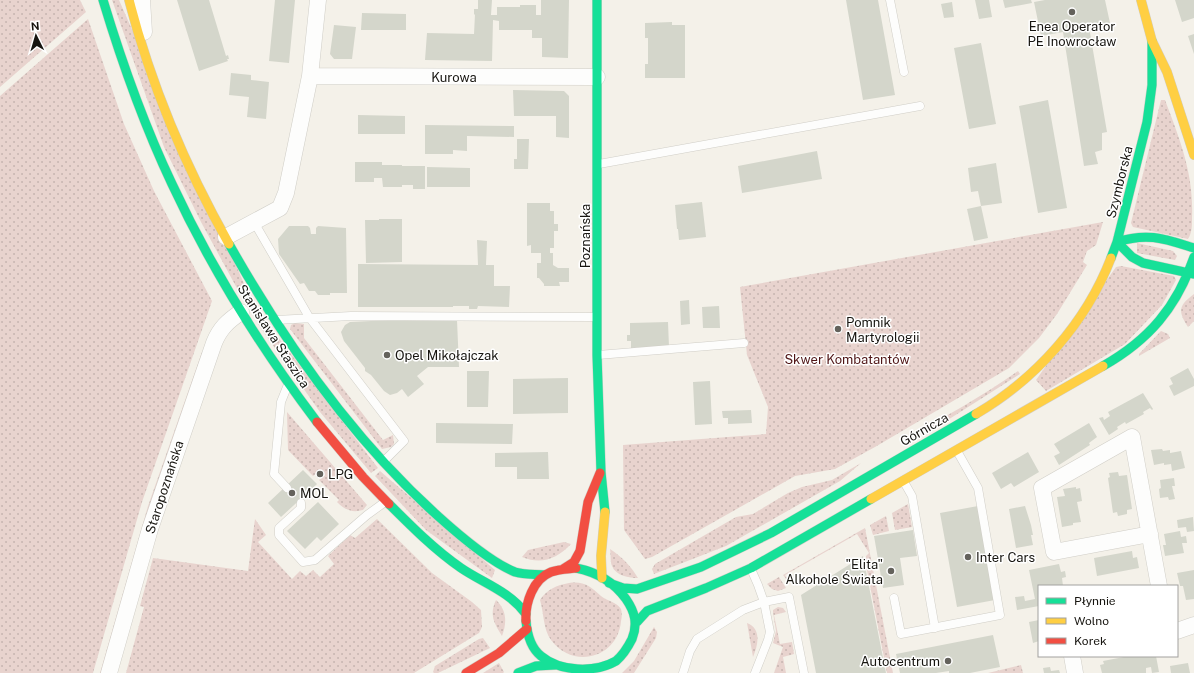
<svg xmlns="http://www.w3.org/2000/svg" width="1194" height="673" font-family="'Public Sans',sans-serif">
	<defs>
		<pattern id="green-dots" width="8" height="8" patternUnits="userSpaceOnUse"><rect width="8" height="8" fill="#e8d3ce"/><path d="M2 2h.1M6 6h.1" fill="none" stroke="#c6b4b0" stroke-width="1.8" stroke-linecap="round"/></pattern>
	</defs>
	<rect width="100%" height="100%" fill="#f4f1e9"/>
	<path fill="url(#green-dots)" d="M0,0H80L86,12L0,87Z
		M112,0H119L246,288L239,292L201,222L164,147Z
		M88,19L124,124L154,191L212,301L142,502L93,673H0V96Z
		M1161,100H1165C1180,140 1194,174 1192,218C1192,226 1192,233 1188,239L1133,227L1131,223Z
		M1103,222L1096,245L1087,251L1083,262L1087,265L1057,314L1039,338L1009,368L875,447L835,469L795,476L652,557L645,559L624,530L623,445L766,434L768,407L747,355L740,287Z
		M1137,243L1173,251L1177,256L1175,260L1137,253Z
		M1121,266L1174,276L1176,280L1162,305L1125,344L1046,391L1036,380L1116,267Z
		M1194,294V321L1188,327C1178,311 1178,306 1194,294Z
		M265,320L378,468L371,473L320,412L258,324Z
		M295,323L304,324V338L383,440L393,435L394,444L391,447L382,449L290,329L291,325Z
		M1161,331L1168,334L1170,338L1139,356V354Z
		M202,352H204L102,673H100L148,506Z
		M1018,371L1020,374L943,423L906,437C945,418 982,396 1018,371Z
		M287,412L367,505L363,510C352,513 345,510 337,502L339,500L319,480L325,475L321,470L313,476L288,450Z
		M861,463L840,481L726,546L654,574L652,569L655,564L736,517L753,514L788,493L802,487L832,480Z
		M380,471L495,570L492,578L426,530L375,476Z
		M908,504L912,527L895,530L892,513Z
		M886,516L889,531L873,535L870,525Z
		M255,519L266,535L258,542L292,579L300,571L306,576L313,570L320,577L334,564L328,556L350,535L355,538L377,519L432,573L472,602L481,610L482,627L479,633L414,673H126L144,607L140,606L153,558L248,571Z
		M865,528L893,673H887L865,560H866V556L869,553L857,534L785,575L791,585L783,575Z
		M564,542L571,544C557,559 541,565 522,557L528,550Z
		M610,549C622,557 631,566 638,578C629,578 616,576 612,566C610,562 611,554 610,549Z
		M779,577L786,588L778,591L772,589L767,584Z
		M569,583C584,581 590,586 601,596C607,601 617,602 621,609C622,613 622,617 621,621C618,658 573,670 551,640C543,629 544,613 540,600C546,590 557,585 569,583Z
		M496,600C507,610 507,623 502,636C494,623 489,615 496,600Z
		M778,607L783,608L786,612L774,615L780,644L792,642L794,654L783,657L786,673H774L783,647L773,643L776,631L773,612V610Z
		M747,623C762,629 758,645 753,657Z
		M654,627L657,632L656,638L634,673H622L634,661Z
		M483,638L490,648L438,673H434L433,672L435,666L479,639Z
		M499,663L504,672L503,673H483Z
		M1021,665L1023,673H988Z"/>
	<path fill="#d4d6cb" d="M177,0H209L226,56L228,55L229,59H227L228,61L199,71Z
		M275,0H295L289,63L269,61Z
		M478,0H492L491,15H497V7H520V5H536V15H541V0H569L568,58L542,57V38H532V30H499V21L493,20L492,61L425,60L427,33L474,34L475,14L474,15V9H478Z
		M846,0H878L895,95L863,100Z
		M975,0H989L992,17L979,19Z
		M1003,0H1031L1032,3L1005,8Z
		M1045,0H1105L1110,23L1089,27L1107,132L1102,133V150L1095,152L1098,164L1084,166L1063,32L1041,36L1034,2Z
		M1175,0H1194V18L1182,22Z
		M952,2L954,17L944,18L941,4Z
		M362,13L406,14V30H361Z
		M672,22V25H685V78H645V64H648V38H645V23Z
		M334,25L356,27L352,59H334L330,54Z
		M1194,34V54L1188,36Z
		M981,43L996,124L969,129L954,48Z
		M231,73L251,75V80L269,82L266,119L247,117L249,97L229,95Z
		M513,90L564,91L569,96V138L556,137V116H514Z
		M1048,100L1067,208L1038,213L1019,106Z
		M358,115L405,116V134H358Z
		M425,125L514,126V137L467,136V151L453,150V154H425Z
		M517,139H529L528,169H514V159H517Z
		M817,151L822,179L742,193L738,166Z
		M355,162H382V165H402V166H425V189H413V185H402V187H383L382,178H374V182H355Z
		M996,163L1002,203L981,206L978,191L971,192L968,168Z
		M427,167L470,168V187H427Z
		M702,202L706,237L679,240L678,229H677L675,205Z
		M527,203H550V211H554V224H558V231H554V248H550V253H553V265L558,268H569V282H559L560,286H544V284L539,278H537V263H541V253H531V245L527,246Z
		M981,206L988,238L974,241L967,209Z
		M379,219H402V262L366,263L365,220H379Z
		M289,226H308L310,228L311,234H316V228L318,226L346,228L347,293H330V295H318L315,291H309L304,283L300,284L279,254L278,239Z
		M477,240L487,241L486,265H494V286H510L509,307L478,306L477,309H469V306H453V307H358V264L478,265Z
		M689,300L690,324L681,325L680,301Z
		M719,306L720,328H703L702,307Z
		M392,320H457L459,367H428L417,376L424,384L408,397L402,389L397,393L390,395L384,391L371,375L365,371V368L344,341L341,332L345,325L350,322Z
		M668,322L669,347L631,348V341H627V335H630V323Z
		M1188,368L1194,379V386L1174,396L1169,386L1173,384L1170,378Z
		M467,371H489L488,407H467Z
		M568,378V413L513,414V379Z
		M710,381L712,424L695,425L693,382Z
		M1143,393L1153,409L1152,410L1150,408L1143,412L1144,414L1126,424L1125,422L1117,427L1118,429L1109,435L1099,418L1103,417L1104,420L1110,416L1108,412Z
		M751,410L752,423L728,424V418H723L722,411Z
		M436,423L513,424L512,444L436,443Z
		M1089,423L1097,437L1089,443L1090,445L1059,465L1054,456L1060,453L1054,444Z
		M1162,449L1163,451L1170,450V453L1181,451L1185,468L1172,471L1171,464L1164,465V463L1154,465L1151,450Z
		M548,452L549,479H517V467H495V453Z
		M1028,452L1039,472L1014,487L1011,483L1001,489L992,473Z
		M303,470L317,484L281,517L268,503Z
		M320,471L324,475L321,477L317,474Z
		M1118,472L1119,476L1127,475L1132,509L1127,510V514L1118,516L1117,512L1113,513L1108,478L1110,477L1109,473Z
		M1174,478L1175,486H1172L1175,499L1169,500L1168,497L1160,498L1159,489L1161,488L1160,480Z
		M1076,487V489L1080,488L1082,501L1077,502L1081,522L1073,523V525L1062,527L1057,497L1065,496L1063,489Z
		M318,502L339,524L321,541L317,537L305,549L287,531Z
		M978,506L995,600L957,607L940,513Z
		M1025,506L1031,525L1033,535H1031L1033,545L1016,548L1009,509Z
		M1193,517L1194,531L1187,532L1186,527L1178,528L1177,520Z
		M913,530L917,556L900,558L904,585L883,588L874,536Z
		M1180,531L1181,537L1186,536L1187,543H1182L1184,553L1165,556L1163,545H1166L1164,534Z
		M1132,551L1133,558L1137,557L1139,568L1097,576L1094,558Z
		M863,556L886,673H816L801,595Z
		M1059,564L1061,572L1065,571L1066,577L1062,578L1063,586H1039V606L1017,610L1015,597L1024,596L1025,601L1035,599L1029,570Z
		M1194,570V599L1186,600L1183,586H1180L1177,573Z
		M1039,620V641L1033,643L1029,622Z
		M993,635L1000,667L970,673H949V671L936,673H900L896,654Z
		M1129,656H1156L1159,672L1152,673L1151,667L1146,668V673H1102L1100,665L1104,664L1103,661Z
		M1188,663L1190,673H1171L1170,666Z
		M1050,667L1051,671L1059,670L1060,673H1044L1043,668Z"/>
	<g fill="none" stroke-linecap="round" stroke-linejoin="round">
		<g stroke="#d0cec7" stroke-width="9">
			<path id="lane" d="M890,0L904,72
				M599,164L920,106
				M254,222L309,317L404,441L383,462
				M276,320L351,316L597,317
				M598,355L744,343
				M904,482L912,496L935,628
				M287,488L274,474L281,402L287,387
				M301,503V508L279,528V535L303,562L315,560L367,515L385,502
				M751,569L758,585L764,602L770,632L768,640L755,673
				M894,598L901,634L1000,615L978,488L957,451
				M683,673L690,651L697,639L743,610L764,602L789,597L804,673"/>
		</g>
		<g stroke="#d0cec7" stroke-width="17">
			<path id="street" d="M142,0L144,32
				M310,76L597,77
				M226,237L280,208L286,193L310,76L318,0
				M1150,534L1054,552L1042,488L1132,437L1159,586
				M1177,631L1194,625
				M1072,656L1075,673
				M109,673L150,529L214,343C220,328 228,321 241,312"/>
		</g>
		<g stroke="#d0cec7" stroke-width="10">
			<path id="fast" d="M103,0C122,63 144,125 172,184C211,268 261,348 317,422
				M597,0V355L601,472L605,512
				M1117,242L1132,257L1143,263L1194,274
				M1117,242C1148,232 1165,239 1194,248
				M229,244C286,345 353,440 439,517C459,535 490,562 515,572C525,575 535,574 545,575
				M1111,258L1117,242L1147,122L1152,85V41
				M1103,366C1149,340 1177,307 1194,257
				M389,504C412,527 435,550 461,568C483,583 509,591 526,614
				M609,583L623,588L637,589L701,567L771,533L976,414
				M526,621C527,633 531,648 541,656C560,672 595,673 616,661C623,655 628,647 632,639C638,624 635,612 626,599C614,582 596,572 576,568
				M637,622L647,611L706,588L751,568L871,499
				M518,673L536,666L555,665"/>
		</g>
		<g stroke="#d0cec7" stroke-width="10">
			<path id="slow" d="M129,0C151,85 186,168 229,244
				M1141,0L1152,41L1167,72L1194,155
				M976,414C1036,379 1086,323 1111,258
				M871,499L1103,366
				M602,578L601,556L605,512"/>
		</g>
		<g stroke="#d0cec7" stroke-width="10">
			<path id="jam" d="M317,422L363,477L389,504
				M563,569L574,562L580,551L588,502L600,473
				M526,621C525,603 533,579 551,572C559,569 568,569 576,568
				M466,673L499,653L527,629"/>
		</g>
		<use href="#lane" stroke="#fdfdfc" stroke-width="8"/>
		<use href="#street" stroke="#fdfdfc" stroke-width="16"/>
		<use href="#fast" stroke="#16e098" stroke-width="9"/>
		<use href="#slow" stroke="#ffcf43" stroke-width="9"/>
		<use href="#jam" stroke="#f24e42" stroke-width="9"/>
	</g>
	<g fill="#64625c" stroke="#fff" stroke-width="1.5">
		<circle cx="1072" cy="12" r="4"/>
		<circle cx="838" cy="329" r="4"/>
		<circle cx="387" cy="355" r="4"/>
		<circle cx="320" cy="474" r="4"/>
		<circle cx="292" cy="493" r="4"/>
		<circle cx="968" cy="557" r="4"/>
		<circle cx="891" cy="571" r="4"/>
		<circle cx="948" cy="661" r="4"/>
	</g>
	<g text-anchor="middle" stroke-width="3" stroke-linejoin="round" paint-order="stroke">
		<g font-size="13" fill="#171510" stroke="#fff" text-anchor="start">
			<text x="1072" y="31" text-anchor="middle">Enea Operator<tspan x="1072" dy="15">PE Inowrocław</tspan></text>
			<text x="846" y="327">Pomnik<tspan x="846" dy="15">Martyrologii</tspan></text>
			<text x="395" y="360">Opel Mikołajczak</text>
			<text x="328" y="479">LPG</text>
			<text x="300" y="498">MOL</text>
			<text x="976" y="562">Inter Cars</text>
			<text x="883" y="569" text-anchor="end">"Elita"<tspan x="883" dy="15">Alkohole Świata</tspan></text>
			<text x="940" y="666" text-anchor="end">Autocentrum</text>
		</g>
		<g font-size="13" fill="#171510" stroke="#fff">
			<text x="454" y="82">Kurowa</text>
			<text transform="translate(1119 182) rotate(-76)" y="5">Szymborska</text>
			<text transform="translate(585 236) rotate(-90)" y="5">Poznańska</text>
			<text transform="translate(274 336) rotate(57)" y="5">Stanisława Staszica</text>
			<text transform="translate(924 429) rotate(-30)" y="5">Górnicza</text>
			<text transform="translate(164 487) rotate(-72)" y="5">Staropoznańska</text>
		</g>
		<g font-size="13" fill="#501617" stroke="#fff">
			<text x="847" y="364">Skwer Kombatantów</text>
		</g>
	</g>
	<rect x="1038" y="585" width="140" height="72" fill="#ffffff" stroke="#a2a19f"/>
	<rect x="1046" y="598" width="20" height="6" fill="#16e098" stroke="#a2a19f"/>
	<text x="1074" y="605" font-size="12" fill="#171510">Płynnie</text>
	<rect x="1046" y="618" width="20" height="6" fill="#ffcf43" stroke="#a2a19f"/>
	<text x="1074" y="625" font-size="12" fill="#171510">Wolno</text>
	<rect x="1046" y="638" width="20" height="6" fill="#f24e42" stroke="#a2a19f"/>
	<text x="1074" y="645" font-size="12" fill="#171510">Korek</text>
	<g transform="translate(36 36) rotate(355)" stroke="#ffffff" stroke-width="3" paint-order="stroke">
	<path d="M0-3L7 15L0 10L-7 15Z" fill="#171510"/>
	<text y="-6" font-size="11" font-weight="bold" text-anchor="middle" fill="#171510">N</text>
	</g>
</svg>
